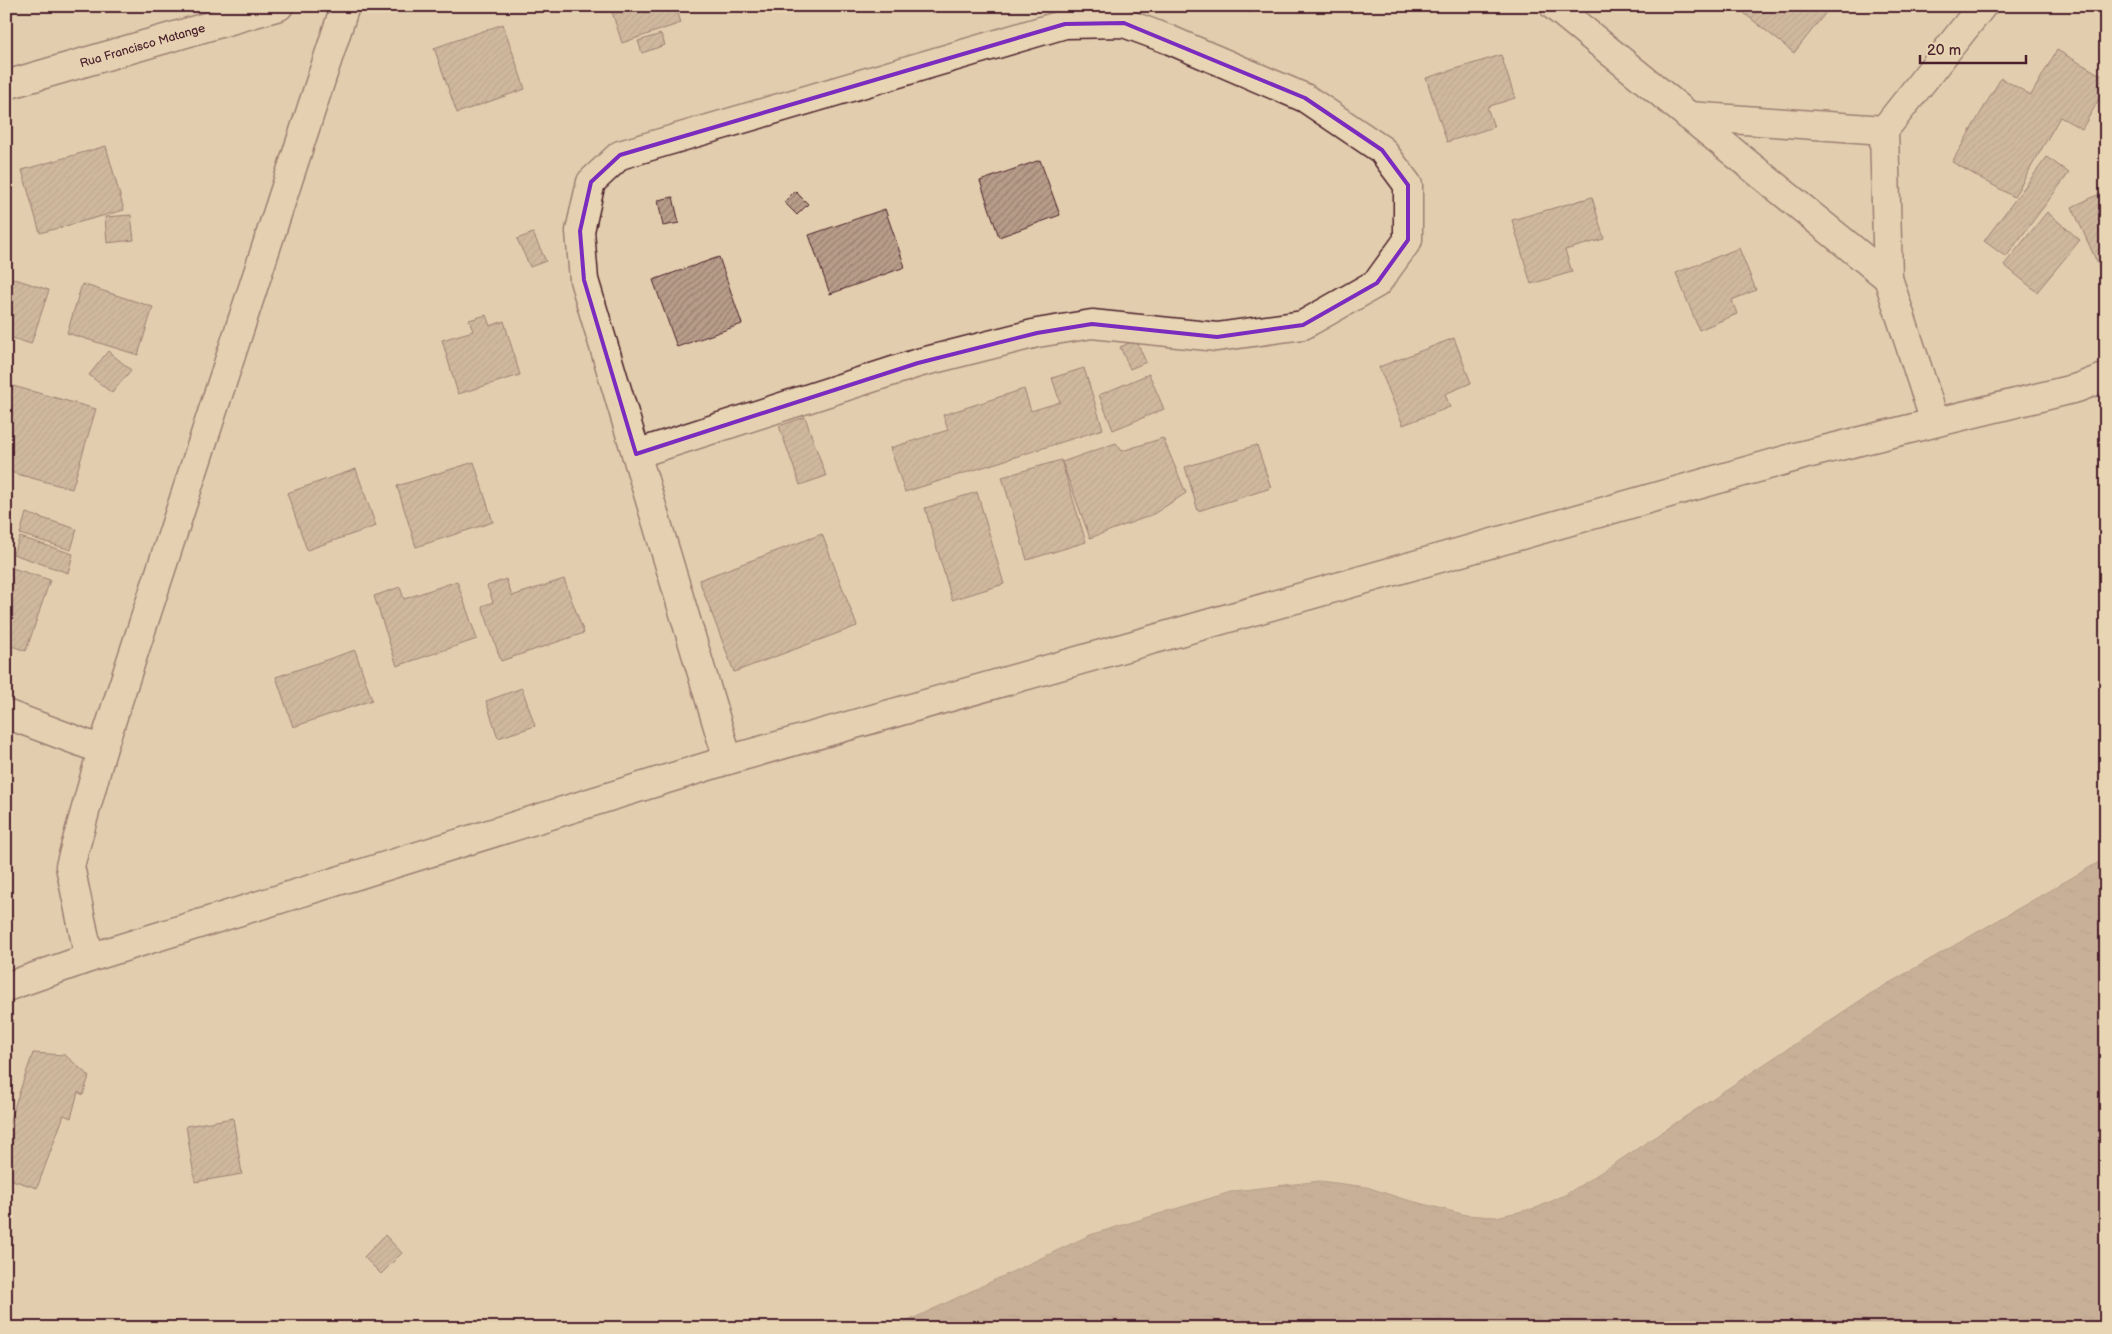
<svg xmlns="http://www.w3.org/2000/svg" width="2112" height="1334" font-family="'Balsamiq Sans',sans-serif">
	<defs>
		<pattern id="water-ripples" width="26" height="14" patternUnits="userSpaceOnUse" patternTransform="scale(1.25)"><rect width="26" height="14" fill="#a88a7b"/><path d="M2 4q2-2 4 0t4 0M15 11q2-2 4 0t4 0" fill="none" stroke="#8b7065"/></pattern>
		<pattern id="building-hatch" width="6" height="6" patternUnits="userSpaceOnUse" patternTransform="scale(1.25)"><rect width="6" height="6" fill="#b79d89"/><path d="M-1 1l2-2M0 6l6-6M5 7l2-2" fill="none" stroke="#977f70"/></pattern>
	</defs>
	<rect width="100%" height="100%" fill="#e2ceae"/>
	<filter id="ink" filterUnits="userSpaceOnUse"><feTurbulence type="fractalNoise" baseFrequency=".02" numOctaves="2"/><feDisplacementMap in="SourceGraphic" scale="10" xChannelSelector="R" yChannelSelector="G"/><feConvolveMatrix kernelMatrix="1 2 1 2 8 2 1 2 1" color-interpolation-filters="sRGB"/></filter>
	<g filter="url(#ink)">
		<path fill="url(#water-ripples)" stroke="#825f5b" d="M2106,858V1328H893L1090,1235L1234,1191L1320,1181L1367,1187L1400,1198L1466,1215L1496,1217L1536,1208L1565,1195L1617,1162L1870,994Z"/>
		<path fill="url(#building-hatch)" stroke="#4a1f2b" d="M610,6H676L681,23L622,43Z
			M1246,6H1270L1248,13Z
			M1735,6H1831L1794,53Z
			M503,24L525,89L457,113L434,48Z
			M661,34L665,45L642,53L638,41Z
			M2057,50L2106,78V87L2082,129L2060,117L2014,197L1952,162L2001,78L2031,95Z
			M1501,55L1515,98L1487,107L1494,127L1447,142L1426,78Z
			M106,146L124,210L40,233L22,170Z
			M2047,157L2069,173L2006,257L1984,241Z
			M1040,160L1060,215L999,237L980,181Z
			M795,191L808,204L797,215L784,202Z
			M2106,191V279L2105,280L2072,207Z
			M673,197L679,223L663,226L658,200Z
			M1592,197L1604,239L1565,250L1572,272L1531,284L1512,220Z
			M885,209L905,267L830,294L809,235Z
			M2047,212L2080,240L2037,292L2004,265Z
			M131,215L134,240L107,243L105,217Z
			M533,233L546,261L530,267L517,239Z
			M1739,248L1756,290L1732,300L1737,314L1699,330L1676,273Z
			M719,257L742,324L677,347L653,280Z
			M6,276L49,290L31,344L6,336Z
			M82,284L153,307L138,355L67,333Z
			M486,315L490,326L504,321L520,375L458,394L442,340L473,331L469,320Z
			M1454,338L1471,383L1445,394L1450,407L1403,425L1379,367Z
			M1136,340L1146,362L1130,369L1120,347Z
			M108,351L131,370L112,393L89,375Z
			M1084,368L1103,429L905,492L890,448L948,430L943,415L1024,389L1031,411L1060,402L1052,378Z
			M1149,374L1164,409L1113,430L1099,395Z
			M13,386L96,409L72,489L6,471V410Z
			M805,417L826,476L800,485L779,426Z
			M1163,438L1186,493L1152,515L1090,538L1062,462L1116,443L1122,451Z
			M1257,445L1271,488L1198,511L1185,467Z
			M1061,460L1086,542L1027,560L1002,477Z
			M474,462L493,522L416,547L397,486Z
			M356,469L376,526L307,550L287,493Z
			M977,492L1004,584L952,600L925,508Z
			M26,513L77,529L71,550L20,534Z
			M822,534L857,626L734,672L699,580Z
			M20,537L73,554L68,573L13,554Z
			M6,566L50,580L26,651L6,644Z
			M506,579L512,596L564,579L584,633L501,661L482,606L493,602L487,586Z
			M457,581L477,639L397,666L374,596L400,587L404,599Z
			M355,650L372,700L293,727L276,677Z
			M522,688L535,726L498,738L486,701Z
			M33,1053L65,1055L89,1076L83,1095L78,1092L71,1118L64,1115L37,1188L6,1178V1131Z
			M233,1118L242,1174L195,1182L186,1126Z
			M385,1235L402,1253L381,1274L364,1257Z"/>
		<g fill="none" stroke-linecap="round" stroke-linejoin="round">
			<g stroke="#4a1f2b" stroke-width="31">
				<g id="street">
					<path d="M1554,6L1888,278"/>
					<path id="s1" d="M6,85L279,6"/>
					<path d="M1689,116L1884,130"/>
					<path d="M1935,422L1888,278L1884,130L1982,6"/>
					<path d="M636,454L918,363L1037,333L1092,324L1217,337L1303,325L1377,283L1408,240V185L1382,150L1305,98L1170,40L1124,23L1065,24L620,155L591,182L580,231L584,280L728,760"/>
					<path d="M6,714L102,750"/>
					<path d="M89,958L70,866L102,750L345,6"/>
					<path d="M6,987L89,958L728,760L1803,455L2077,388L2106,377"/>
				</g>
			</g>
			<use href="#street" stroke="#e8d5b3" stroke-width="28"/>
		</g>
	</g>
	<path d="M0 0H2112V1334H0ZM1124,23L1305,98L1382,150L1408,185V240L1377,283L1303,325L1217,337L1092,324L1037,333L918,363L636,454L584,280L580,231L591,182L620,155L1065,24Z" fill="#e2ceae" fill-opacity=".55" fill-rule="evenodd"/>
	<path fill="none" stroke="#7b2cbf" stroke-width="4" stroke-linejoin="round" d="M1124,23L1305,98L1382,150L1408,185V240L1377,283L1303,325L1217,337L1092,324L1037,333L918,363L636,454L584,280L580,231L591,182L620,155L1065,24Z"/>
	<g text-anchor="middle" stroke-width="4" stroke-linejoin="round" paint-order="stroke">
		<g font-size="12" fill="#4a1f2b" stroke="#e8d5b3">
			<text dy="4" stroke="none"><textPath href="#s1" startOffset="142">Rua Francisco Matange</textPath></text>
		</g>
	</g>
	<rect width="2112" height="1334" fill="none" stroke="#e8d5b3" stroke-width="25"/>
	<rect x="12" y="12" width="2087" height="1309" fill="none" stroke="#4a1f2b" stroke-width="2" filter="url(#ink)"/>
	<path d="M1920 55v8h106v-8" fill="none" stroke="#4a1f2b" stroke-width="2.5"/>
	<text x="1927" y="55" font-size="15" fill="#4a1f2b" stroke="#e8d5b3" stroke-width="4" paint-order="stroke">20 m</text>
</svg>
